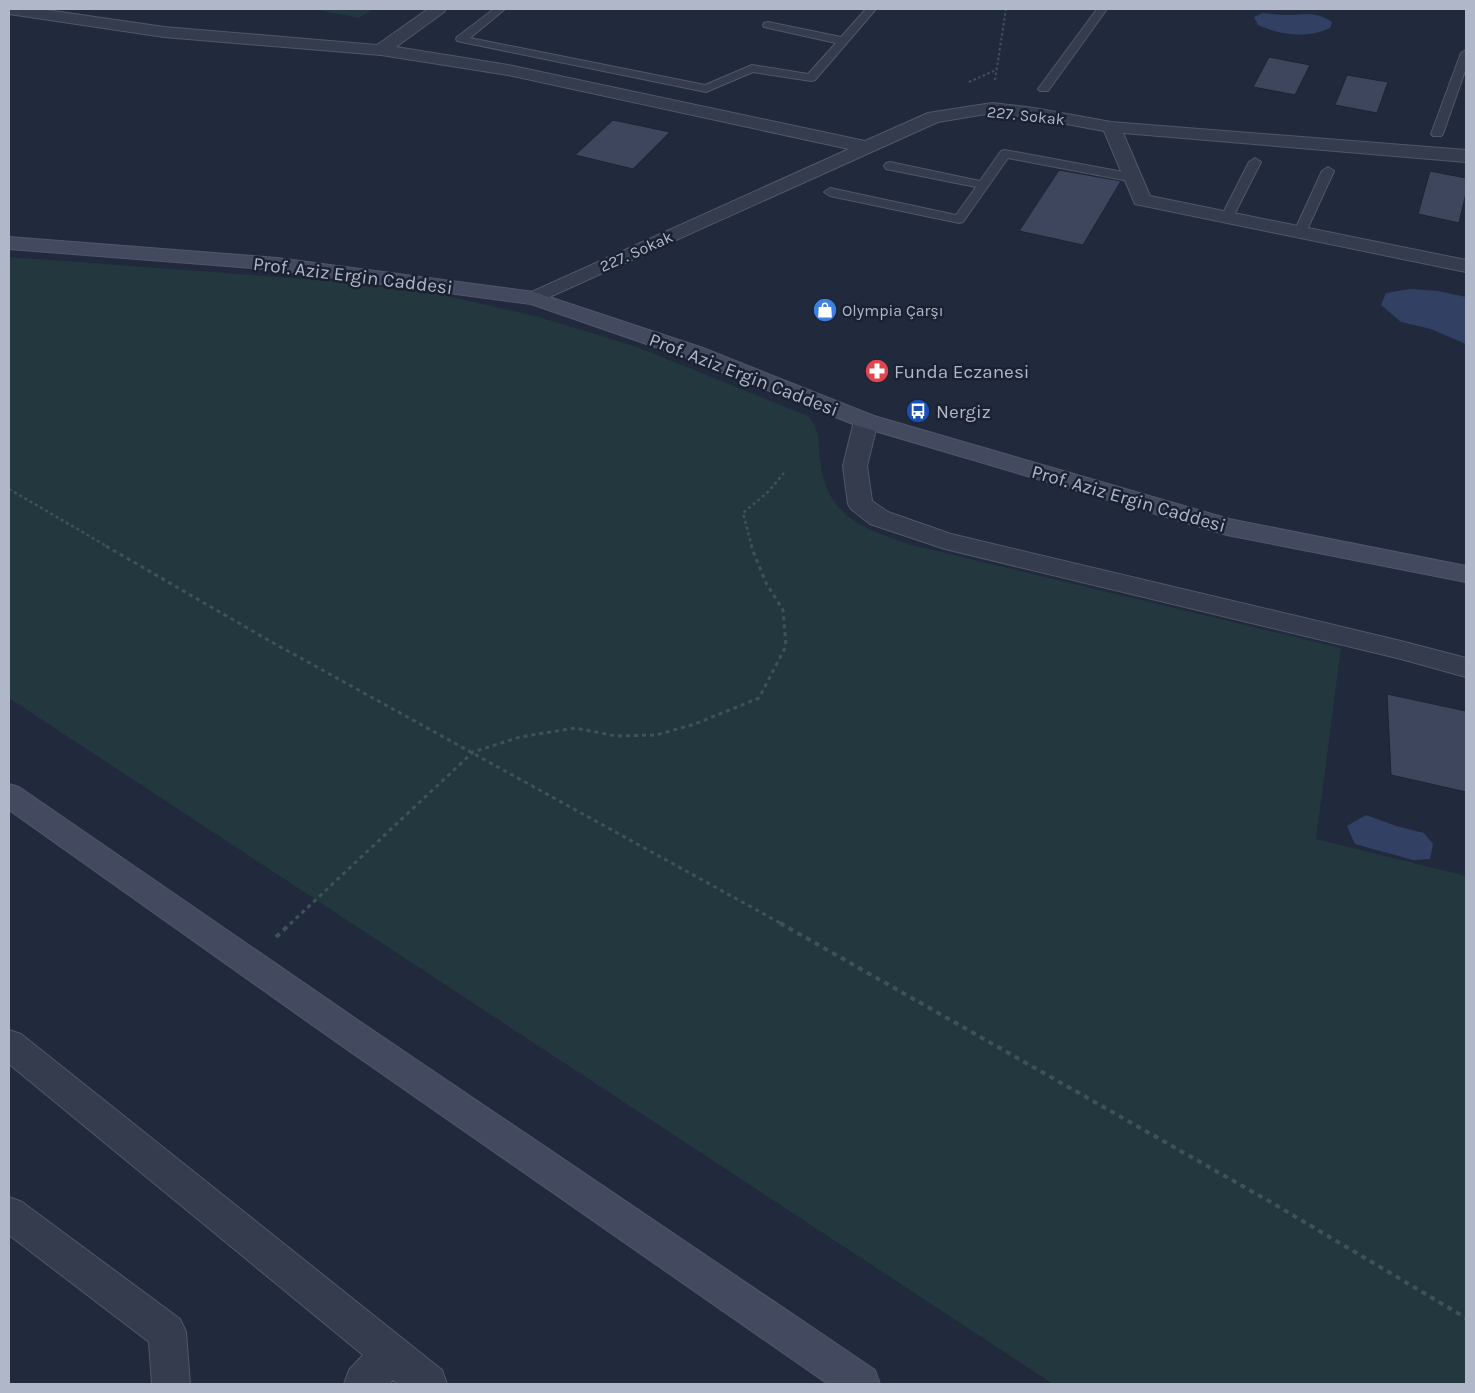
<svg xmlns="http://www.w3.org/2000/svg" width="1475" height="1393" font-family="Karla,sans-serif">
	<rect width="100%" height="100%" fill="#212a3d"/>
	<path fill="#23373e" d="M313,9H373L359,18Z
		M9,257L333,281L438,294L539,317L637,347L808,416C820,430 818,441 820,459C826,516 860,527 908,544L1341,648L1316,839L1466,876V1384H1053L9,698Z"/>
	<path fill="#324063" d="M1263,13C1272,14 1281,15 1290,15C1307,14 1318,12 1332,22L1330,28C1307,39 1280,35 1258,25L1254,17Z
		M1410,289L1438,291L1466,297V344L1431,329L1401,322L1381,305L1386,293Z
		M1366,815L1396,826L1424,833L1433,844L1430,859L1413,860L1355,844L1347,826Z"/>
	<path fill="#3d465d" stroke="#1c2333" d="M1269,57L1310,65L1295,95L1253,87Z
		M1347,75L1388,82L1377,113L1335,105Z
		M613,120L670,132L633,169L575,155Z
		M1059,170L1121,181L1083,245L1019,231Z
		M1430,171L1466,178V193L1459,223L1418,214Z
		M1387,694L1466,711V792L1391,775Z"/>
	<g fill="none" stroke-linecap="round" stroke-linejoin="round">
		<g stroke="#505768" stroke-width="2">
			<path id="lane" d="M494,9H505L470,38L705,85L752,65L808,74L836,43L764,27L763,25L764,23L768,22L841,37L866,9H876L815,80L811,81L753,72L706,92L457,41L456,39L457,37Z
				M1097,9H1107L1048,91H1040L1038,89Z
				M1466,50V68L1443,134L1441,136H1433L1431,134L1461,53Z
				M1005,150L1134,174L1140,178L1134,182L1008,158L963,222L959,223L830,196L824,192L830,188L956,215L976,187L886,169L884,166L886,163L890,162L980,181L1001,151Z
				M1255,158L1261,162L1233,217L1231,220H1223L1221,217L1249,162Z
				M1328,167L1334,171L1306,232L1304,235H1296L1294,232L1322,171Z"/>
		</g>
		<g stroke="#505768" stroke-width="2">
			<path id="street" d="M9,9H40L164,27L377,45L428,9H446L444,12L396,47L508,65L865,141L928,113L992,103L1034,108L1111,122L1466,150V162L1123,133L1150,196L1466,260V272L1135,204L1104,131L1034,118L992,113L938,122L534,304L527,302L523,298L527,294L849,149L508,75L381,55L164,37L9,14Z
				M866,414L874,416L878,421L867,466L872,501L888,512L951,534L1401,641L1466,658V677L1401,659L945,549L870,524L851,509L848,504L843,466L854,421L858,416Z
				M9,1030L21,1034L442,1370L447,1384H398L393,1380L389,1384H344L349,1370L363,1355L9,1064Z
				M9,1197L22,1202L180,1319L186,1332L190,1384H152L149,1342L9,1235Z"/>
		</g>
		<g stroke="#505768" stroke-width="2">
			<path id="secondary" d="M9,237L277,258L534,292L703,348L874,416L1229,519L1466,566V582L1227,535L858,426L687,358L531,304L277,270L9,249Z
				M9,784L19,787L359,1021L875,1370L880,1384H828L335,1041L9,810Z"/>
		</g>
		<path stroke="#3e5358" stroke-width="2" stroke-dasharray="2.5 2.5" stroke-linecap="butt" d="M995,80L1006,9
			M969,82L996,70"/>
		<path stroke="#3e5358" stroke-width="2.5" stroke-dasharray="3 3" stroke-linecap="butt" d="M9,489L108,547
			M752,547L743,513L768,492L784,473"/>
		<path stroke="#3e5358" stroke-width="3" stroke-dasharray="4 4" stroke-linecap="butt" d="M106,546L268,640L782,924
			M290,924L473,752L520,737L575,728L616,736L656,735L695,724L759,698L786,646L783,610L766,583L751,546"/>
		<path stroke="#3e5358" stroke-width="4" stroke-dasharray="5 5" stroke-linecap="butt" d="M780,923L1274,1204L1466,1318
			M276,937L291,923"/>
		<use href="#lane" fill="#353c4d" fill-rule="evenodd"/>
		<use href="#street" fill="#353c4d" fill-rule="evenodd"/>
		<use href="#secondary" fill="#434a60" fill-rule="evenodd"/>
	</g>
	<defs>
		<g id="shop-disc" transform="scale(1.25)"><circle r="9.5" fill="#3f7fe0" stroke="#1a2131"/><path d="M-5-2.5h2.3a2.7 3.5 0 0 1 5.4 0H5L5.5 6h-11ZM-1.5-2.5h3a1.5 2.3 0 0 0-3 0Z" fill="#fff"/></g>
		<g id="pharmacy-disc" transform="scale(1.25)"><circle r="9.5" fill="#e0444e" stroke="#1a2131"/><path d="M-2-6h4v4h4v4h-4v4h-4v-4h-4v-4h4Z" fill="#fff"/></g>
		<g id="bus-disc" transform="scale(1.25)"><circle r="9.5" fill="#1a4fb4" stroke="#1a2131"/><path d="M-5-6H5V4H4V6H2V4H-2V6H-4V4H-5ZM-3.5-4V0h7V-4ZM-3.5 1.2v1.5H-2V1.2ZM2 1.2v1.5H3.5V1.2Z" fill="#fff"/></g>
	</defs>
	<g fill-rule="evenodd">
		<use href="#shop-disc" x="825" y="310"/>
		<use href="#pharmacy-disc" x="877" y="371"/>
		<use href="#bus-disc" x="918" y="411"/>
	</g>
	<g text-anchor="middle" stroke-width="5" stroke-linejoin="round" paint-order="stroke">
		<g font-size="16" fill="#b0b7c8" stroke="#1a2131">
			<text transform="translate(1026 115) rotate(6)" y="6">227. Sokak</text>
			<text transform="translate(636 251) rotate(-24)" y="6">227. Sokak</text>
		</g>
		<g font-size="16" fill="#b0b7c8" stroke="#1a2131" text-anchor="start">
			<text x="842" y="316">Olympia Çarşı</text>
		</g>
		<g font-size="19" fill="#b0b7c8" stroke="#1a2131">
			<text transform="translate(353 275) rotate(7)" y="7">Prof. Aziz Ergin Caddesi</text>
			<text transform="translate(744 374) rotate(21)" y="7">Prof. Aziz Ergin Caddesi</text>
			<text transform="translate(1129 498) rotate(16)" y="7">Prof. Aziz Ergin Caddesi</text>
		</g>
		<g font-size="19" fill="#b0b7c8" stroke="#1a2131" text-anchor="start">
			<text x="894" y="378">Funda Eczanesi</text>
			<text x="936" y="418">Nergiz</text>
		</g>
	</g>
	<rect width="1475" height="1393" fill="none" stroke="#b0b7c8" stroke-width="20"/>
</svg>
